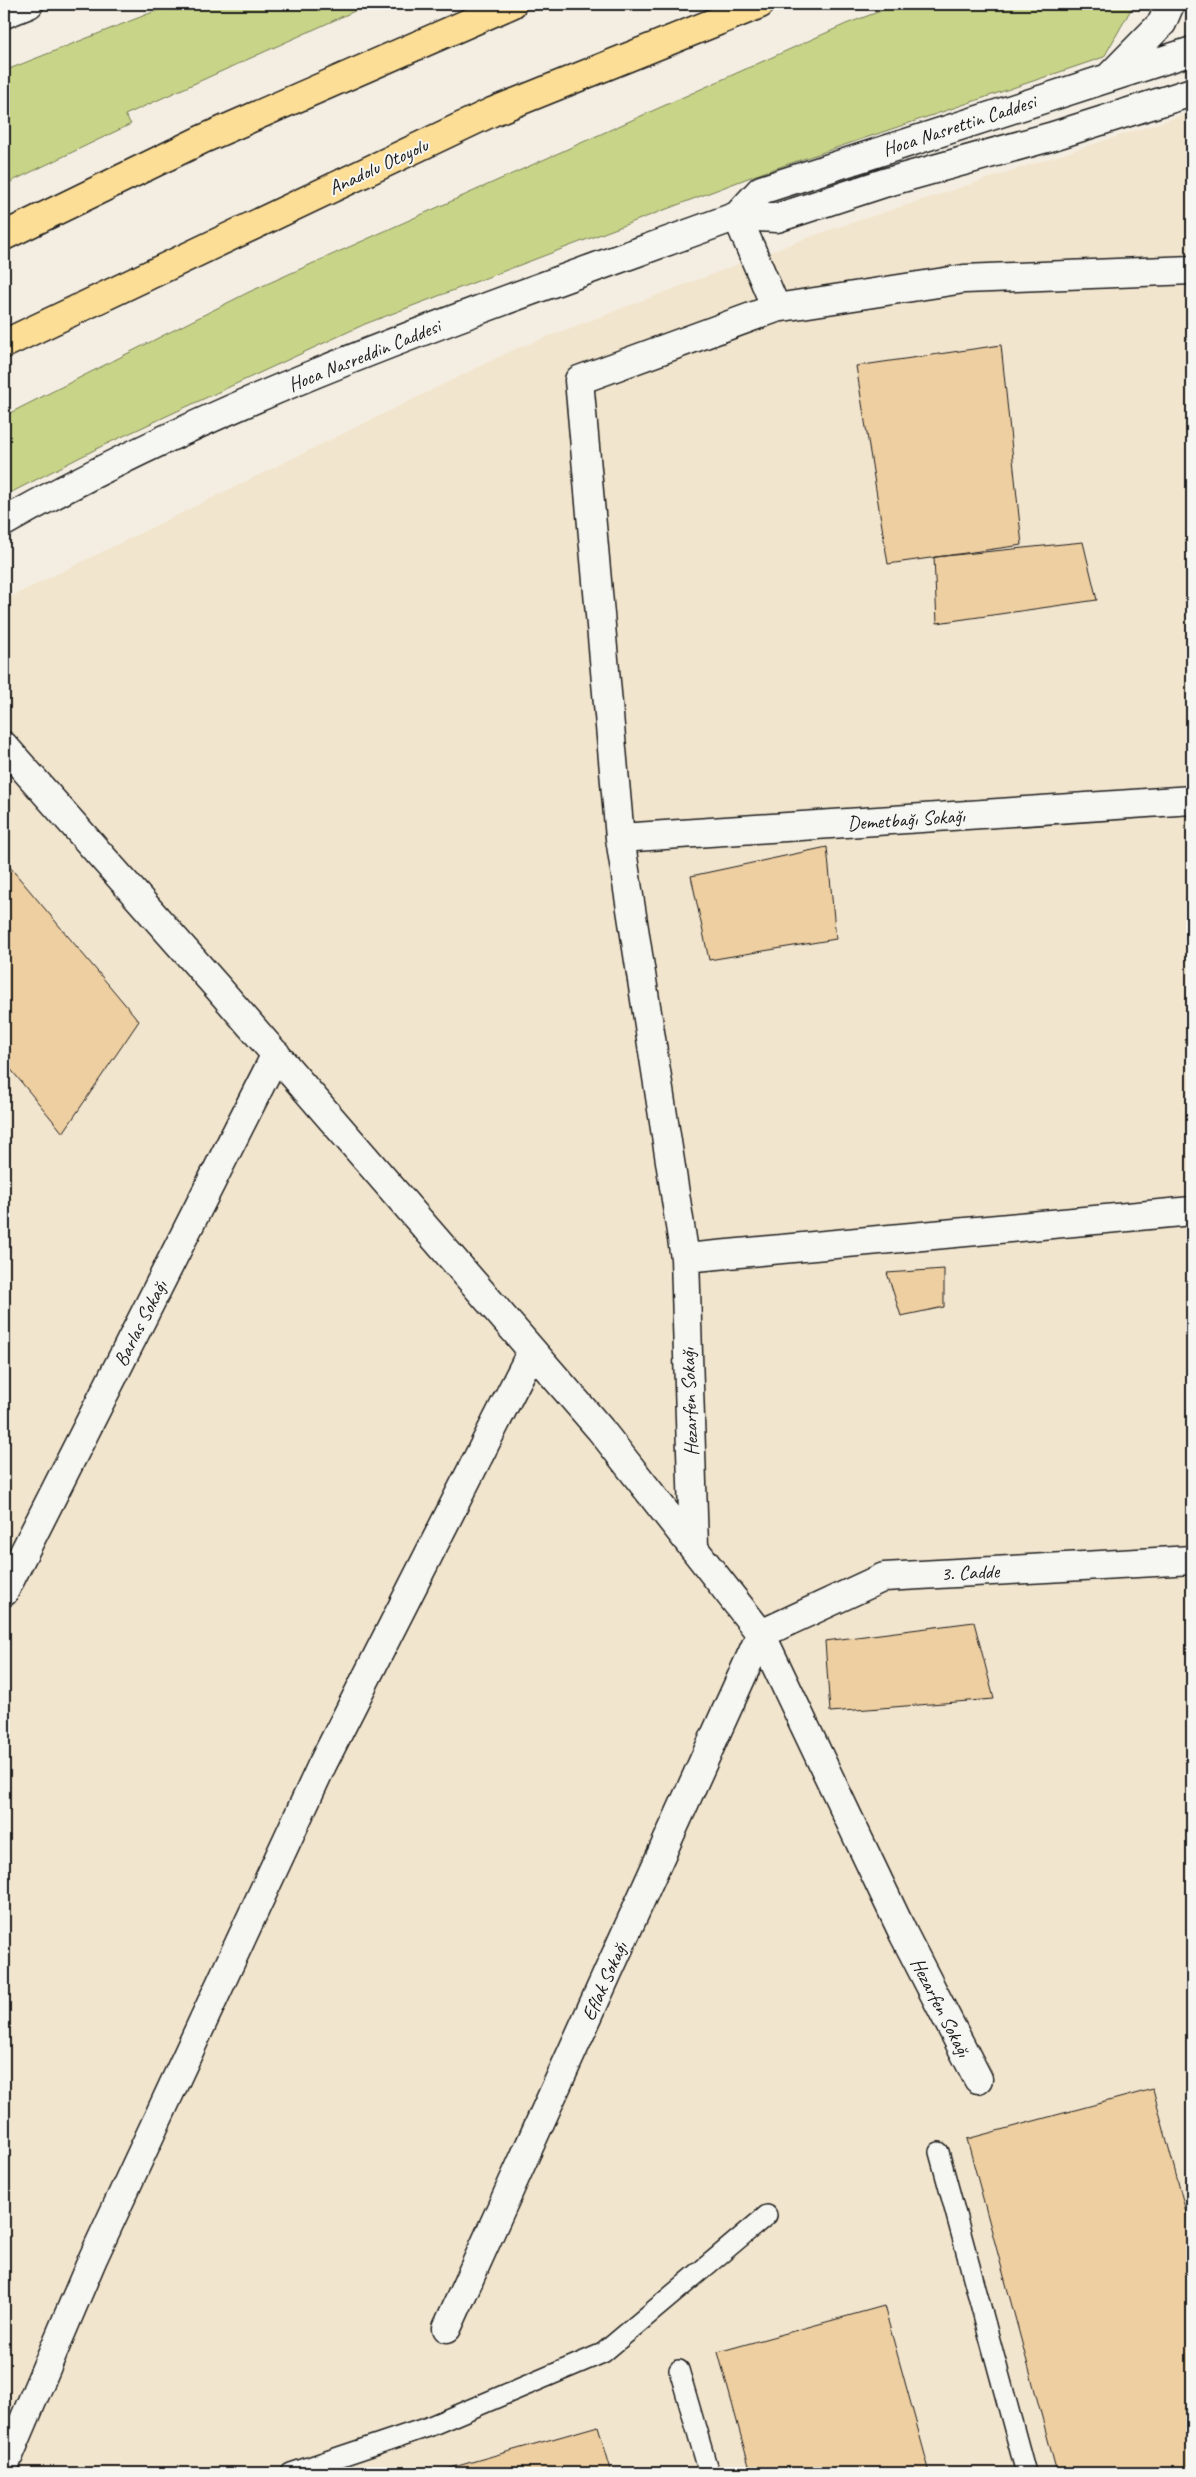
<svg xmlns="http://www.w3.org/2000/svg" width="1196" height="2477" font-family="Caveat,sans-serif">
	<rect width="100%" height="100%" fill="#f4eee2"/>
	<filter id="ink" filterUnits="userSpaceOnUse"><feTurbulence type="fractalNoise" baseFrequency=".02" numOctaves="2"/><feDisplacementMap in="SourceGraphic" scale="10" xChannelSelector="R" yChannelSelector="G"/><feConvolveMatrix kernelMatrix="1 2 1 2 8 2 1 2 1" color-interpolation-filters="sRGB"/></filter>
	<g filter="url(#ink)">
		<path fill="#f2e5ce" d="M1192,112V2473H4V600L515,349L820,233Z"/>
		<path fill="#c8d588" stroke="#727852" d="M173,4H370L125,115L131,124L4,185V71Z
			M899,4H1134L1104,57L756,175L365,324L102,446L4,496V416L249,292L846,24Z"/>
		<path fill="#eecfa1" stroke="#1c1c1c" d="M1001,345L1022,545L888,564L856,366Z
			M1083,542L1097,600L937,623L934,557Z
			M827,847L836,939L709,960L691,876Z
			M4,860L139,1021L63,1133L4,1061Z
			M1192,1106V1129H1190L1187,1107Z
			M944,1269V1307L901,1316L887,1273Z
			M974,1622L994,1699L830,1712L825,1641Z
			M1153,2089L1192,2234V2473H1057L967,2139Z
			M884,2306L930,2473H751L718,2352Z
			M598,2426L612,2473H433Z"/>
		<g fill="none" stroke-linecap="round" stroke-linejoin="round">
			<g stroke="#1c1c1c" stroke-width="22">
				<path id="service" d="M939,2152L1026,2473
					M679,2370L709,2473
					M291,2473L428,2427L603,2353L767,2215"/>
			</g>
			<g stroke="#1c1c1c" stroke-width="31">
				<path id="minor" d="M737,216L776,308
					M1192,270L964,279L776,308L579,380L620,838L685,1258L1192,1211
					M4,746L219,989L600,1429L761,1634L904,1935L978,2079
					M620,838L1192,800
					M685,1258L694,1547
					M4,1592L276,1054
					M447,2328L761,1634L884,1577L1192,1560
					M4,2467L93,2258L322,1765L532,1351"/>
			</g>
			<g stroke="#1c1c1c" stroke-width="31">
				<path id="secondary" d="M4,14L29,4
					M1111,75L1162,23L1170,4
					M737,216L761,190L1192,51
					M4,522C235,391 488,307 737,216L777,218L884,183L1050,137L1192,92"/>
			</g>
			<g stroke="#1c1c1c" stroke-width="31">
				<path id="motorway" d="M4,236L203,139L512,4
					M4,344L492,112L760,4"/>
			</g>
			<use href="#service" stroke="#f6f6f2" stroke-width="19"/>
			<use href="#minor" stroke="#f6f6f2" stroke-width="28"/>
			<use href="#secondary" stroke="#f6f6f2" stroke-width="28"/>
			<use href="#motorway" stroke="#fdde96" stroke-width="28"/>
		</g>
	</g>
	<g text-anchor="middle" stroke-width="4" stroke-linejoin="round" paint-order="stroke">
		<g font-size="20" fill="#1c1c1c" stroke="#f6f6f2">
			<text transform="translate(959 125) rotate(-18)" y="7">Hoca Nasrettin Caddesi</text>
			<text transform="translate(378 166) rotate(-25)" y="7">Anadolu Otoyolu</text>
			<text transform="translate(364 355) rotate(-22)" y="7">Hoca Nasreddin Caddesi</text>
			<text transform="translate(906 819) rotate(-4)" y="7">Demetbağı Sokağı</text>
			<text transform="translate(140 1323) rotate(-63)" y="7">Barlas Sokağı</text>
			<text transform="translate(689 1402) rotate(-92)" y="7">Hezarfen Sokağı</text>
			<text transform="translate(970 1572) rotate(-3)" y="7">3. Cadde</text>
			<text transform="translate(604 1981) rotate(-66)" y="7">Eflak Sokağı</text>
			<text transform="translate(941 2007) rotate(63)" y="7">Hezarfen Sokağı</text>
		</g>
	</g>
	<rect width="1196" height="2477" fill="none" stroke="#f6f6f2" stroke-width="20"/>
	<rect x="10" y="10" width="1176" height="2457" fill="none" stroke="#1c1c1c" stroke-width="2" filter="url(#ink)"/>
</svg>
